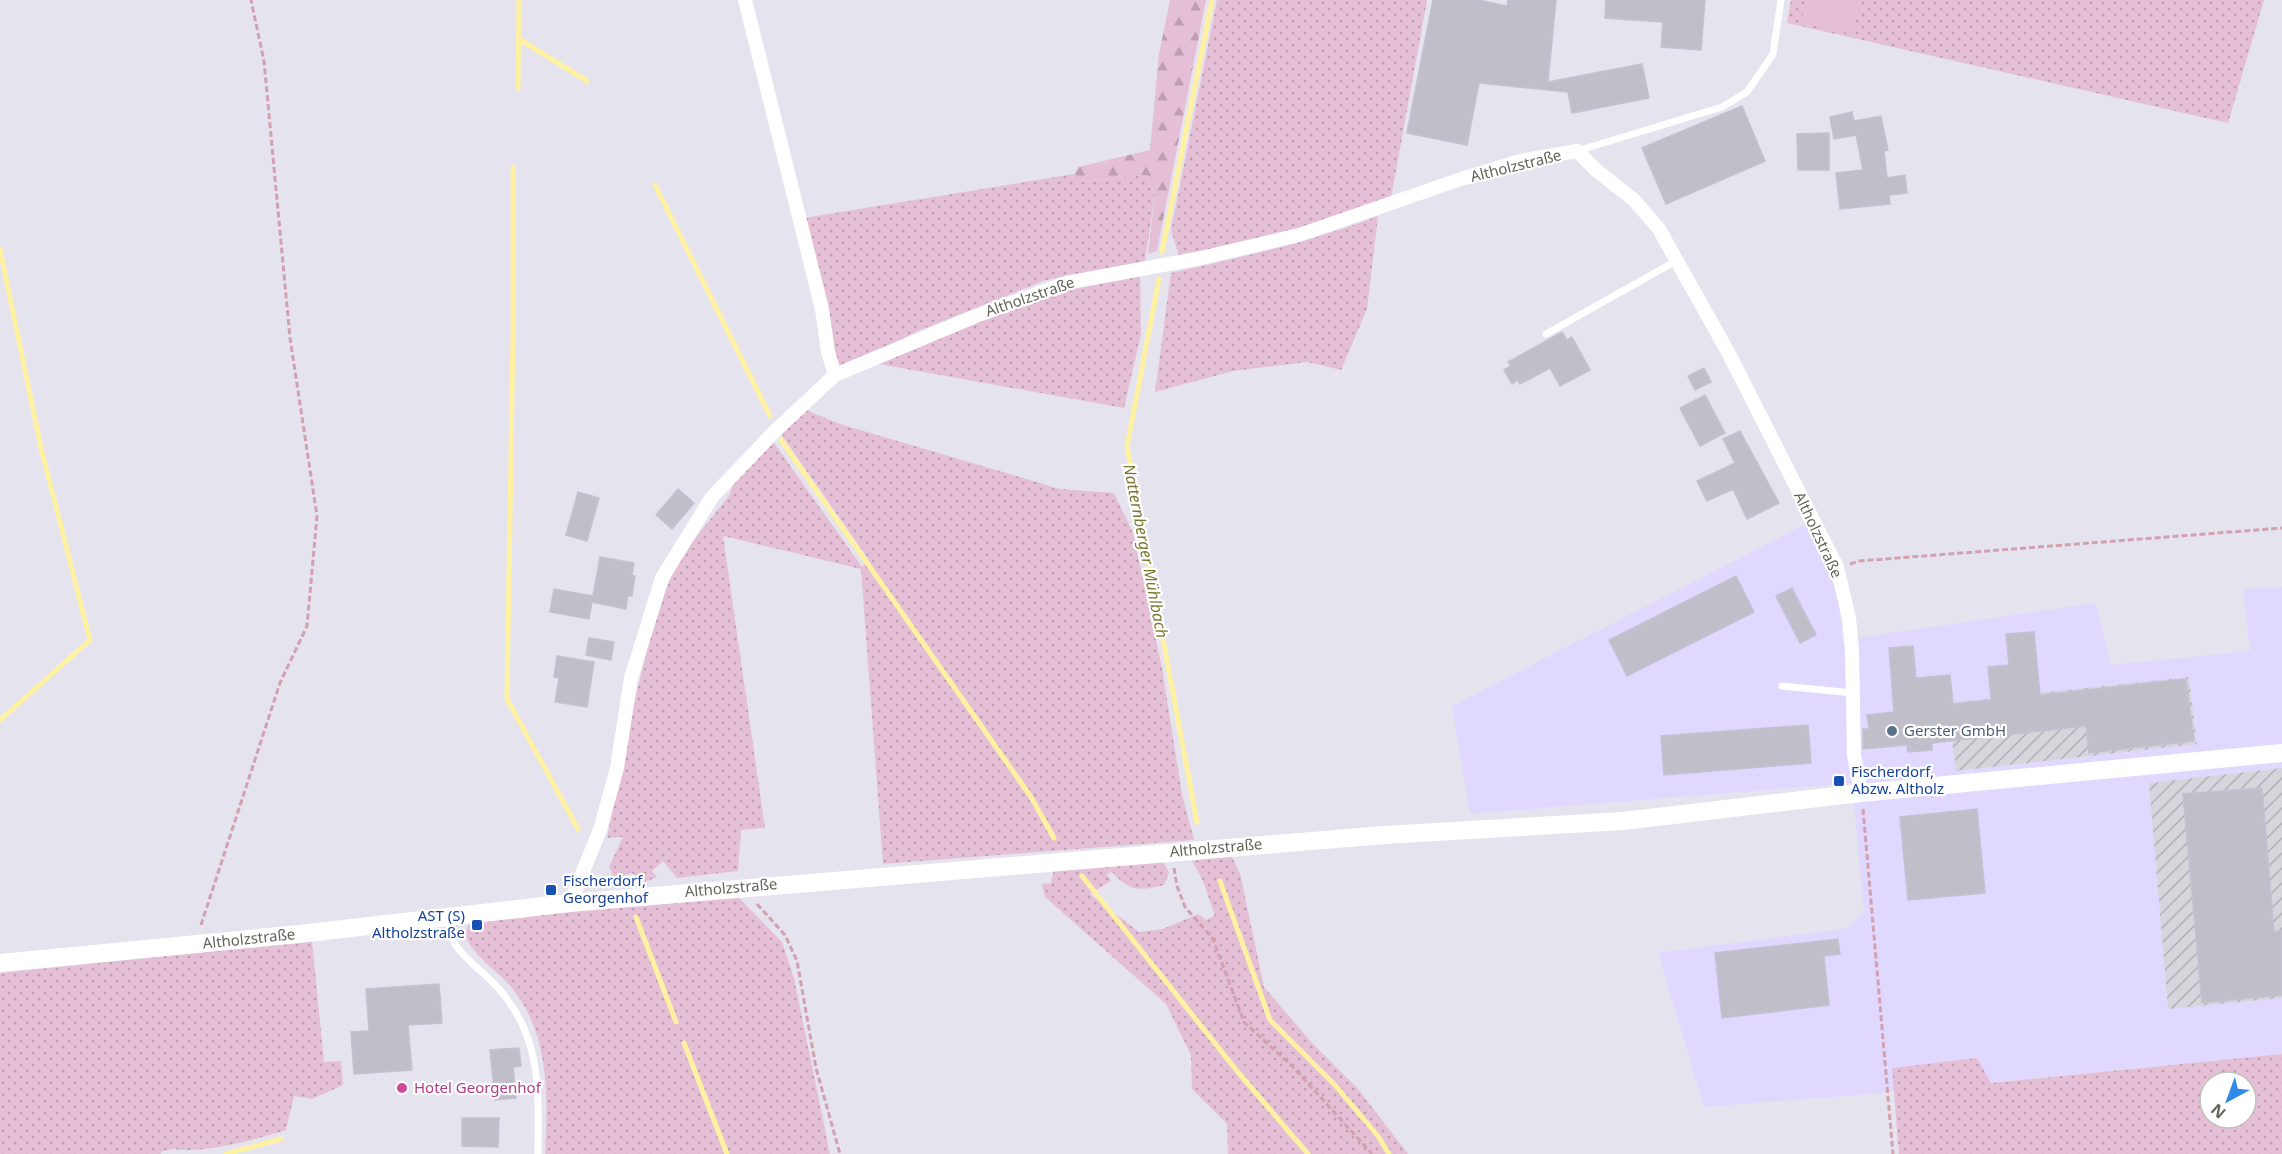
<svg xmlns="http://www.w3.org/2000/svg" width="2282" height="1154" font-family="'Noto Sans',sans-serif">
	<defs>
		<pattern id="industrial-furrows" width="10" height="10" patternUnits="userSpaceOnUse" patternTransform="scale(1.5)"><rect width="10" height="10" fill="#d7d5dc"/><path d="M-1 1l2-2M0 10L10 0M9 11l2-2" fill="none" stroke="#b2b0b5"/></pattern>
		<pattern id="grass-dots" width="8" height="8" patternUnits="userSpaceOnUse" patternTransform="scale(1.5)"><rect width="8" height="8" fill="#e5bfd5"/><path d="M2 2h.1M6 6h.1" fill="none" stroke="#bd9fb0" stroke-width="1.8" stroke-linecap="round"/></pattern>
		<pattern id="forest-firs" width="22" height="20" patternUnits="userSpaceOnUse" patternTransform="scale(1.5)"><rect width="22" height="20" fill="#e5bfd5"/><path d="M5 1l3.5 6h-7zM16 11l3.5 6h-7z" fill="#bd9fb0"/></pattern>
	</defs>
	<rect width="100%" height="100%" fill="#e5e3ee"/>
	<path fill="#e0d8fe" d="M1808,523L1829,569L1839,605L1842,640L2095,603L2111,665L2250,651L2243,589L2282,587V1054L1893,1092L1704,1107L1658,953L1849,928L1864,912L1852,783L1470,814L1452,706Z"/>
	<path fill="url(#industrial-furrows)" d="M2189,677L2197,744L1956,771L1947,703Z
		M2282,768V998L2168,1009L2149,783Z"/>
	<path fill="url(#grass-dots)" fill-rule="evenodd" d="M1217,0H1427L1391,198L1306,227L1179,256L1171,230Z
		M1791,0H2264L2228,123L1787,23Z
		M1074,174L1082,182L1146,175L1155,195L1145,261L1046,280L918,331L845,368L834,362L804,218Z
		M1378,216L1367,309L1341,370L1307,362L1233,371L1155,392L1171,273C1241,257 1311,242 1378,216Z
		M1140,274L1141,334L1124,408L879,364L953,331L1058,291Z
		M806,410L840,424L1060,489L1114,493L1133,533L1162,668L1182,794L1194,840L883,864L861,569L723,536L765,828L741,830L738,871L677,878L663,861L652,871L657,877L645,882L632,873L615,879L609,867L623,837L607,838L631,715L648,647L665,592L680,557L729,496L736,476L772,440L862,567L869,560L783,437L782,430Z
		M1231,855L1240,873L1264,987L1312,1043L1358,1089L1408,1154H1228L1227,1124L1192,1089L1191,1055L1166,1004L1045,897L1042,884L1051,883L1054,868L1162,860L1169,873L1164,885C1140,891 1130,892 1112,872L1107,874L1111,881L1090,894L1139,932L1163,929L1198,914L1206,920L1215,915L1202,879L1192,861Z
		M738,897L782,942L794,978L830,1154H545C548,1097 550,1033 511,987C496,969 474,957 465,935L469,924L479,919Z
		M312,941L324,1062L341,1061L343,1085L312,1099L294,1096L286,1130C258,1139 201,1154 174,1149L163,1151L160,1154H0V973Z
		M2282,1054V1154H1899L1892,1068L1977,1058L1991,1083ZM2210,1082H2246V1118H2210Z"/>
	<path fill="url(#forest-firs)" d="M1170,0H1206L1157,251L1148,254L1155,195L1146,175L1081,182L1074,174L1078,167L1150,150L1159,54Z"/>
	<path fill="#e5bfd5" d="M1806,0H1860L1853,34L1801,23Z"/>
	<g fill="none" stroke-linecap="round" stroke-linejoin="round">
		<path stroke="#fef2a2" stroke-width="5" d="M519,39L587,81
			M518,88L519,0
			M513,168V335L507,699L578,829
			M655,185L770,416
			M0,249L41,448L90,640L0,720
			M1162,252L1212,0
			M1159,279L1127,446L1197,822
			M781,440L1031,797L1054,838
			M1082,876L1237,1071L1308,1154
			M1220,881L1270,1020L1334,1084L1378,1136L1389,1154
			M636,917L676,1022
			M684,1043L727,1154
			M226,1154L281,1139"/>
	</g>
	<path fill="#c0bfc9" stroke="#c3c1d2" stroke-width="1.5" d="M1433,0H1478L1507,6L1508,0H1556L1548,82L1642,64L1649,98L1572,113L1568,92L1479,83L1467,145L1407,133Z
		M1606,0H1705L1701,50L1661,47L1663,22L1605,18Z
		M1742,106L1765,161L1666,204L1642,148Z
		M1852,112L1854,121L1881,116L1888,150L1884,151L1887,178L1905,175L1907,193L1889,195L1890,204L1840,209L1836,173L1863,170L1856,135L1834,139L1830,117Z
		M1829,133V170H1798L1797,134Z
		M1562,332L1567,340L1572,337L1590,370L1560,386L1550,368L1520,384L1518,380L1512,384L1504,370L1511,366L1508,362Z
		M1704,368L1711,382L1695,390L1688,376Z
		M1705,395L1725,433L1700,446L1680,408Z
		M1740,431L1779,503L1747,519L1733,489L1707,501L1697,481L1735,463L1723,439Z
		M678,489L694,503L672,529L656,515Z
		M578,492L599,498L587,541L566,535Z
		M600,557L634,563L632,575L635,576L632,596H628L626,609L592,602L589,619L550,612L554,589L593,596Z
		M1736,576L1754,612L1627,676L1609,640Z
		M1792,588L1816,635L1800,643L1776,596Z
		M2034,632L2040,695L2186,679L2194,741L2089,753L2086,726L1932,743V750L1908,752L1907,745L1863,749V729H1869L1867,715L1894,712L1889,648L1913,646L1916,678L1950,675L1953,704L1991,700L1988,667L2009,665L2006,634Z
		M589,638L614,642L611,660L586,655Z
		M557,656L594,662L587,707L555,702L559,678L554,677Z
		M1808,725L1811,763L1664,775L1661,736Z
		M2262,788L2274,932L2282,931V995L2202,1003L2183,794Z
		M1977,809L1985,893L1908,900L1900,817Z
		M1838,939L1840,954L1824,956L1829,1005L1722,1018L1715,953Z
		M439,984L442,1023L408,1025L412,1070L354,1074L351,1032L369,1031L366,989Z
		M519,1048L521,1066L513,1067L516,1098L495,1100L490,1050Z
		M462,1118H499L498,1147L462,1146Z"/>
	<g fill="none" stroke-linecap="round" stroke-linejoin="round">
		<path stroke="#d2a0af" stroke-width="3" stroke-dasharray="6 3" stroke-linecap="butt" d="M1850,564L1859,561L2282,528
			M1863,809L1893,1154
			M1174,868L1177,886L1185,907L1213,939L1244,1022L1294,1068L1372,1154
			M757,904L785,935L797,961L816,1068L840,1154
			M201,925L280,683L307,626L317,516L290,338L264,61L251,0"/>
		<path stroke="#fff" stroke-width="7" d="M1577,151L1722,107L1747,92L1773,54L1781,0
			M1546,334L1676,261
			M1782,686L1853,693
			M447,917C449,925 450,936 455,944C463,958 488,976 499,989C543,1039 538,1093 538,1154"/>
		<path stroke="#fff" stroke-width="14" d="M745,0L822,309L828,352L835,375
			M570,903L600,830L617,768L631,678L662,578L712,497L775,431L835,375L976,316L1066,283L1201,258L1299,235L1461,179L1524,160L1577,151L1596,170L1634,200L1659,229L1729,354L1837,567L1849,618L1852,650L1854,755L1861,793"/>
		<path stroke="#fff" stroke-width="18" d="M0,963L299,934L570,903L1384,835L1623,821L1861,793L2282,753"/>
	</g>
	<circle fill="#5c6f8a" stroke="#fff" stroke-width="2" cx="1892" cy="731" r="6"/>
	<g fill="#1a4fb4" stroke="#fff" stroke-width="2">
		<rect x="1833" y="775" width="12" height="12" rx="3"/>
		<rect x="545" y="884" width="12" height="12" rx="3"/>
		<rect x="471" y="919" width="12" height="12" rx="3"/>
	</g>
	<circle fill="#d1479c" stroke="#fff" stroke-width="2" cx="402" cy="1088" r="6"/>
	<g text-anchor="middle" stroke-width="4.5" stroke-linejoin="round" paint-order="stroke">
		<g font-size="15" fill="#64645b" stroke="#fff">
			<text transform="translate(1516 166) rotate(-14)" y="5">Altholzstraße</text>
			<text transform="translate(1030 297) rotate(-19)" y="5">Altholzstraße</text>
			<text transform="translate(1818 535) rotate(65)" y="5">Altholzstraße</text>
			<text transform="translate(1216 848) rotate(-5)" y="5">Altholzstraße</text>
			<text transform="translate(731 888) rotate(-5)" y="5">Altholzstraße</text>
			<text transform="translate(249 939) rotate(-6)" y="5">Altholzstraße</text>
		</g>
		<g font-size="15" fill="#4e5e75" stroke="#fff" text-anchor="start">
			<text x="1904" y="736">Gerster GmbH</text>
		</g>
		<g font-size="15" fill="#164399" stroke="#fff" text-anchor="start">
			<text x="1851" y="777">Fischerdorf,<tspan x="1851" dy="17">Abzw. Altholz</tspan></text>
			<text x="563" y="886">Fischerdorf,<tspan x="563" dy="17">Georgenhof</tspan></text>
			<text x="465" y="921" text-anchor="end">AST (S)<tspan x="465" dy="17">Altholzstraße</tspan></text>
		</g>
		<g font-size="15" fill="#b23c85" stroke="#fff" text-anchor="start">
			<text x="414" y="1093">Hotel Georgenhof</text>
		</g>
		<g font-size="16" font-style="italic" fill="#7b7730" stroke="#fff">
			<text transform="translate(1146 551) rotate(79)" y="6">Natternberger Mühlbach</text>
		</g>
	</g>
	<g transform="translate(2228 1100) rotate(221)"><circle r="28" fill="#ffffff" stroke="#c1c1bd" stroke-width="1.5"/>
	<path d="M0-4.5L10 22L0 15L-10 22Z" fill="#2f8ae8"/>
	<text y="-9" font-size="16" font-weight="bold" text-anchor="middle" fill="#64645b">N</text>
	</g>
</svg>
